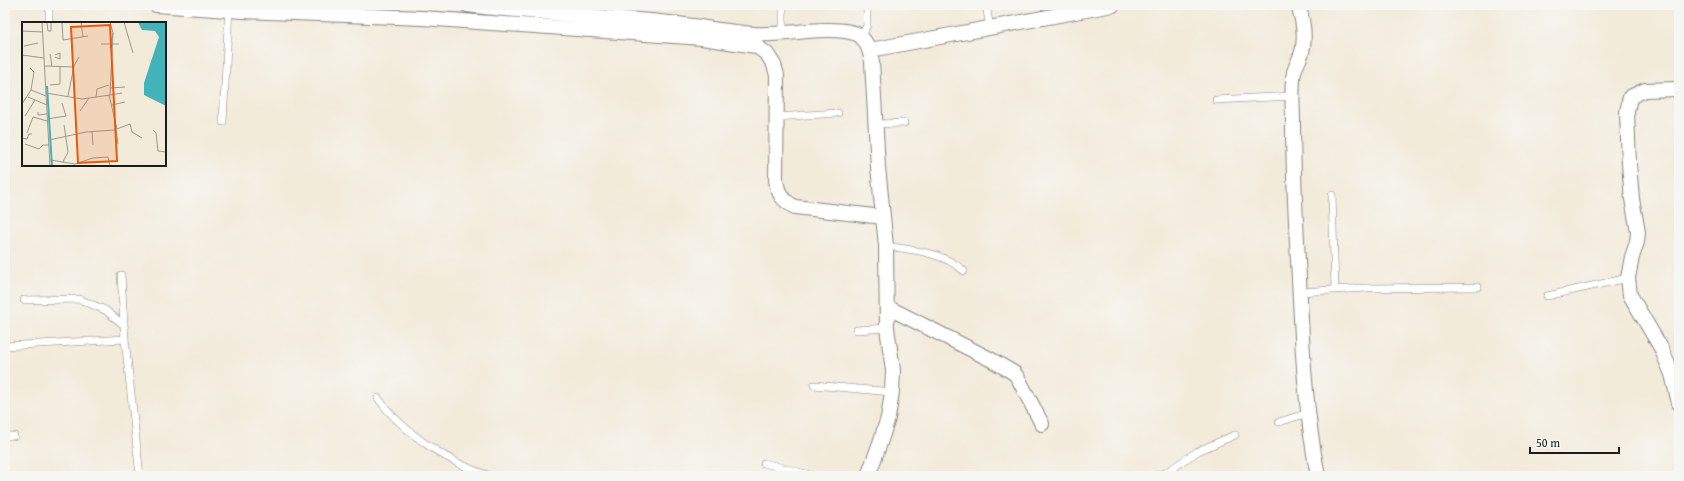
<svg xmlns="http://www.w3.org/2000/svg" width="1684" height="481" font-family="'Gentium Book Plus',serif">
	<rect width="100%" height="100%" fill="#f6f6f2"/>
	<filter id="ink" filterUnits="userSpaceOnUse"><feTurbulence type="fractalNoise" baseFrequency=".025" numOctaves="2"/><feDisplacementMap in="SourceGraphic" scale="8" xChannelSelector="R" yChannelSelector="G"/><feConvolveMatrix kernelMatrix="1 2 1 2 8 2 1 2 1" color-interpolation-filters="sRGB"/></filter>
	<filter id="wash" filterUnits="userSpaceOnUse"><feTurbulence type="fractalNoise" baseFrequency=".012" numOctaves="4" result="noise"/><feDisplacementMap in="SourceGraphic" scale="16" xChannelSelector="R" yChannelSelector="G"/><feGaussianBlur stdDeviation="0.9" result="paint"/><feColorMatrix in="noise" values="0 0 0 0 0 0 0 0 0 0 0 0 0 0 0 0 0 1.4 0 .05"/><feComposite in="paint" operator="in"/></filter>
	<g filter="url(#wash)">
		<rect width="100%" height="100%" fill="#f3ebda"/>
	</g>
	<g filter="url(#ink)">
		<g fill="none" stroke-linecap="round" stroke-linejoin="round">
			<g stroke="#88847b" stroke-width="8">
				<path id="service" d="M49,5V23
					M986,5L990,28
					M783,34V5
					M862,37L867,25V5
					M1216,100L1293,96
					M776,117L838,113
					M223,122L229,8
					M876,124L904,123
					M1332,195L1335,289
					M886,246C913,250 943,252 964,271
					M121,275L125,339L140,476
					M1299,292L1367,288L1478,287
					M1547,296L1628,278
					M24,300L79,299L105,310L124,325
					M857,330L887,328
					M5,346L125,339
					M814,385L892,392
					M378,398C402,432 451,465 491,476
					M1279,422L1308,413
					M5,436H14
					M764,463L814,476
					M1154,476L1167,472L1198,451L1235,435"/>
			</g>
			<g stroke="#88847b" stroke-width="16">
				<path id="minor" d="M156,5L243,11L422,18L702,38L756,46L767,54L774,65L777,75L776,180C778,194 782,200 795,207L883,217
					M467,5C534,13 602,16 670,23C698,26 726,32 754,34C785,36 826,25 854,33C866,36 870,51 872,62L878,167L886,246L887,328L893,370L892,392L888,418L880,443L868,476
					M1298,5C1303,20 1306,36 1302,52C1300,59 1296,65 1294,72C1291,88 1293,107 1293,124C1293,175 1296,226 1299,278C1302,344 1305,411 1318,476
					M870,50L1113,5
					M1679,89L1645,90L1630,97L1627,112L1629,164L1632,199L1638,232L1637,242L1632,257L1628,278L1630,295L1661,348L1672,374L1679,403
					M887,307L990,359L1014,373L1018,378L1042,424"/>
			</g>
			<use href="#service" stroke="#fff" stroke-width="7"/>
			<use href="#minor" stroke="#fff" stroke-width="14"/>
		</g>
	</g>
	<g transform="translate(22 22)">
		<rect width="144" height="144" fill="#f3ebda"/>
		<path d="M116,0H144V84L122,73V61L137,15L133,9L120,8Z" fill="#43b3ba"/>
		<path fill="none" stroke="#43b3ba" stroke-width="2" d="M25,64L30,144"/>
		<path fill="none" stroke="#9d988e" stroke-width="1" d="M20,0L28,144M40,0L41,18L66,14M59,0L61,15M88,0L91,11L88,26M102,0L111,31M25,1L26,9H29V0M0,9L21,10M79,22H97M2,24L16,21M28,32L30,44M0,33L22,36M33,35L38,37V31L33,33M23,44L52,45M8,46L12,50L9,68L24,74M28,63L38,62V44M88,66L103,65M24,71L60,77L88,73L91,11M87,73L95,107M88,73L100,71M46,74L52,44L57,35M6,75L25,83M74,75L75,67L87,63M0,82L9,68M90,83L103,80M58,89L67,76M16,90V93L25,92M3,94L13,78M25,97L44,94L40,81M94,107L96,122M131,108L134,111L136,129L144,130M70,109L71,123M5,111L11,95L25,99M0,116L5,117L7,112H10M27,118L64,110L92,108L108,102L110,110L120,116M3,122L17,127L21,123H27M28,138L53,142L71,136L86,135L88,144M41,140L46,130L42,103"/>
		<path fill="#e8590c" fill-opacity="0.15" stroke="#e8590c" stroke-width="2" d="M88,3L95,139L56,141L49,5Z"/>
		<rect width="144" height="144" fill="none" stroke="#1c1c1c" stroke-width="2"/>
	</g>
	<rect width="1684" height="481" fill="none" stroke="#f6f6f2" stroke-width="20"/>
	<path d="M1530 447v6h89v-6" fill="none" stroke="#1c1c1c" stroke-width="2"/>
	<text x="1536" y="447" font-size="12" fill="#1c1c1c" stroke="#f6f6f2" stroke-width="3" paint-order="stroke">50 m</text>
</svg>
